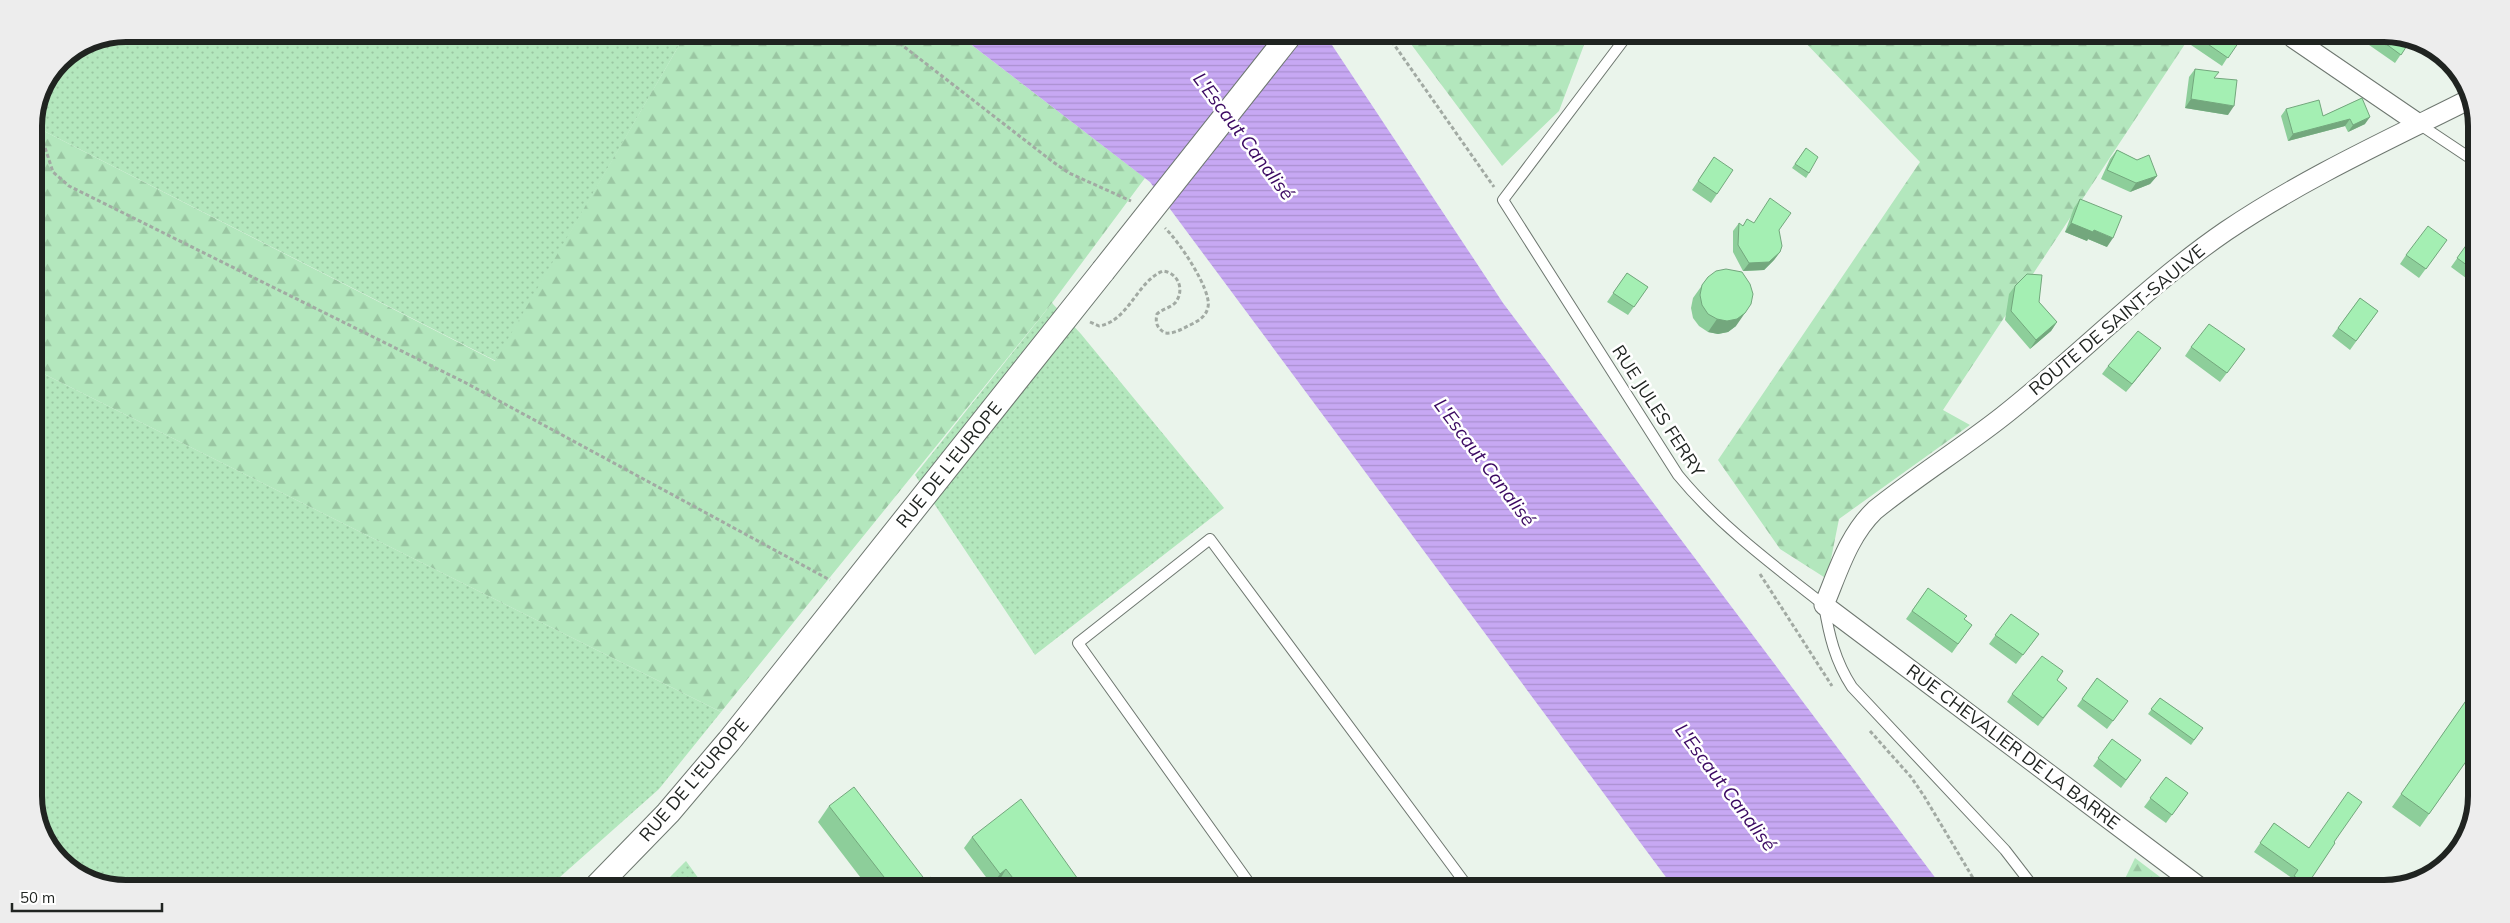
<svg xmlns="http://www.w3.org/2000/svg" width="2510" height="923" font-family="Mulish,sans-serif">
	<defs>
		<pattern id="green-dots" width="8" height="8" patternUnits="userSpaceOnUse" patternTransform="scale(1.25)"><rect width="8" height="8" fill="#b3e7bd"/><path d="M2 2h.1M6 6h.1" fill="none" stroke="#9ac6a2" stroke-width="1.8" stroke-linecap="round"/></pattern>
		<pattern id="forest-firs" width="22" height="20" patternUnits="userSpaceOnUse" patternTransform="scale(1.25)"><rect width="22" height="20" fill="#b3e7bd"/><path d="M5 1l3.5 6h-7zM16 11l3.5 6h-7z" fill="#9ac6a2"/></pattern>
		<pattern id="water-rules" width="6" height="5" patternUnits="userSpaceOnUse" patternTransform="scale(1.25)"><rect width="6" height="5" fill="#c7a8f3"/><path d="M0 2.5h6" fill="none" stroke="#ab90d0"/></pattern>
	</defs>
	<rect width="100%" height="100%" fill="#eaf4eb"/>
	<path fill="url(#green-dots)" d="M126,34L685,35L496,361L34,126V121L61,61L91,41Z
		M1052,303L1081,334L1224,508L1035,655L915,475Z
		M34,369L721,712L659,789L551,885L97,884L53,853L34,803Z
		M686,861L704,886H661Z"/>
	<path fill="url(#forest-firs)" d="M685,35L960,36L1145,178L1052,303L721,712L34,369V126L495,361Z
		M1405,36L1587,37L1559,111L1502,166Z
		M1800,37L2189,38L1943,410L1970,425L1839,519L1827,579L1780,549L1718,460L1920,162Z
		M2135,858L2176,889H2120Z"/>
	<path fill="url(#water-rules)" d="M960,36H1326L1503,303L1943,888H1674L1150,182Z"/>
	<g fill="none" stroke-linecap="round" stroke-linejoin="round">
		<g stroke="#6e7770" stroke-width="12">
			<path id="service" d="M1626,37L1503,200L1678,475C1719,525 1773,565 1824,605C1829,635 1835,661 1852,687L2005,850L2035,889
				M2419,124L2476,162
				M1252,887L1078,643L1210,539L1468,887
				M1638,888L1645,883L1649,888"/>
		</g>
		<g stroke="#6e7770" stroke-width="21">
			<path id="minor" d="M2293,38L2419,124
				M2202,889L1824,605C1838,572 1848,536 1875,510C1916,477 1961,449 2003,416C2079,356 2146,286 2226,231C2303,179 2386,141 2468,100"/>
		</g>
		<g stroke="#6e7770" stroke-width="26">
			<path id="tertiary" d="M598,885L668,813L729,741L1103,271"/>
		</g>
		<path stroke="#a2aaa3" stroke-width="3" stroke-dasharray="4 2.5" stroke-linecap="butt" d="M889,35L1053,162L1069,173L1131,201
			M1388,36L1494,187
			M35,117L53,172L69,186L466,383L830,580
			M1090,322L1099,326C1129,321 1137,281 1163,271C1179,273 1185,291 1175,303C1170,308 1162,309 1157,314C1155,323 1157,328 1165,333C1174,334 1182,329 1190,325C1198,321 1206,317 1208,307C1212,290 1178,240 1165,228
			M1760,574L1832,686
			M1870,731L1911,777L1924,796L1979,888"/>
		<use href="#service" stroke="#fff" stroke-width="10"/>
		<use href="#minor" stroke="#fff" stroke-width="19"/>
		<use href="#tertiary" stroke="#fff" stroke-width="24"/>
		<g stroke="#6e7770" stroke-width="26" stroke-linecap="butt">
			<path id="tertiary-bridge" d="M1103,271L1289,36"/>
		</g>
		<use href="#tertiary-bridge" stroke="#fff" stroke-width="24"/>
	</g>
	<path fill="#8dce9a" d="M2196,38H2240L2222,66L2191,45Z
		M2359,38L2407,39L2410,41L2395,63Z
		M2195,69L2214,78L2228,115L2185,108L2189,77Z
		M2362,98L2365,124L2348,132L2345,126L2288,141L2281,116L2286,109L2323,116Z
		M1806,148L1809,173L1806,178L1792,168Z
		M2117,150L2137,160L2157,176L2150,184L2130,192L2101,179L2110,159Z
		M1714,157L1717,194L1711,203L1692,190Z
		M2080,199L2107,247L2088,239L2087,241L2065,232L2074,208Z
		M1747,219L1753,223L1779,230L1780,252L1774,260L1764,270L1743,271L1733,252V231L1739,223L1743,226Z
		M2475,233V274L2470,281L2451,267Z
		M2447,240L2419,278L2400,264L2406,255Z
		M1627,273L1648,287L1628,315L1607,302Z
		M1708,277L1736,326L1728,332L1718,334L1708,332L1699,326L1693,318L1691,308L1693,298Z
		M2015,286L2039,302L2057,322L2051,331L2030,349L2005,320L2009,294Z
		M2360,298L2378,311L2350,350L2332,336Z
		M2191,347L2245,349L2220,382L2185,356Z
		M2155,356L2126,392L2102,374L2108,366Z
		M1928,588L1964,619L1972,625L1952,653L1906,619Z
		M2011,614L2039,634L2016,664L1989,644Z
		M2097,678L2128,701L2107,729L2077,706Z
		M2472,692V753L2420,827L2392,807Z
		M2012,694L2061,696L2038,726L2007,702Z
		M2160,698L2203,728L2191,745L2148,714Z
		M2112,739L2141,760L2121,788L2093,766Z
		M2166,777L2188,793L2166,823L2144,807Z
		M829,806L926,881L938,886H867L818,822Z
		M2274,823L2309,848L2334,842L2335,843L2304,889H2294L2288,885L2292,878L2254,852Z
		M972,837L1077,886H1003L999,881L992,885L964,848Z"/>
	<path fill="#73a77d" d="M2191,99L2234,106L2228,115L2185,108Z
		M2370,117L2365,124L2348,132L2353,125Z
		M2350,119L2345,126L2288,141L2293,134Z
		M2157,176L2150,184L2130,192L2136,183Z
		M2071,223L2094,230L2113,238L2107,247L2088,239L2087,241L2065,232Z
		M1780,252L1774,260L1764,270L1743,271L1749,263Z
		M1745,313L1736,326L1728,332L1718,334L1708,332L1717,319Z
		M2057,322L2051,331L2030,349L2036,340Z
		M2161,348L2155,356L2126,392L2132,384Z
		M1006,869L999,881L992,885L1000,874Z"/>
	<path fill="#a4efb3" stroke="#73a77d" d="M2199,38H2240L2241,39L2228,58Z
		M2378,38L2407,39L2410,41L2401,55Z
		M2195,69L2219,72L2214,78L2237,80L2234,106L2191,99Z
		M2362,98L2370,117L2353,125L2350,119L2293,134L2286,109L2319,100L2323,116Z
		M1806,148L1818,157L1809,173L1795,164Z
		M2117,150L2137,160L2149,155L2157,176L2136,183L2107,170Z
		M1714,157L1733,170L1717,194L1698,181Z
		M1770,198L1791,213L1779,230L1782,246L1780,252L1769,262L1749,263L1738,245L1739,223L1743,226L1747,219L1754,223Z
		M2080,199L2122,216L2113,238L2094,230L2093,232L2071,223Z
		M2428,226L2447,240L2426,269L2406,255Z
		M2475,233V271L2457,258Z
		M1726,269L1742,272L1750,284L1753,294L1751,304L1745,313L1737,319L1727,321L1717,319L1708,314L1702,305L1700,295L1702,285L1708,277L1716,271Z
		M1627,273L1648,287L1634,307L1613,293Z
		M2027,274L2042,275L2039,302L2057,322L2036,340L2011,311L2015,286Z
		M2360,298L2378,311L2356,341L2338,328Z
		M2209,324L2245,349L2227,373L2191,347Z
		M2138,331L2161,348L2132,384L2108,366Z
		M1928,588L1967,616L1964,619L1972,625L1958,644L1912,611Z
		M2011,614L2039,634L2023,655L1995,635Z
		M2042,656L2063,671L2057,680L2067,688L2043,718L2012,694Z
		M2097,678L2128,701L2113,721L2082,699Z
		M2472,692V753L2429,814L2401,794Z
		M2160,698L2203,728L2194,740L2151,709Z
		M2112,739L2141,760L2126,780L2098,758Z
		M2166,777L2188,793L2172,815L2150,798Z
		M854,787L926,881L931,877L938,886H891L829,806Z
		M2348,792L2362,802L2334,842L2335,843L2307,885L2294,876L2298,870L2260,843L2274,823L2309,848Z
		M1021,799L1080,882L1074,886H1019L1006,869L1000,874L972,837Z"/>
	<g text-anchor="middle" stroke-width="5" stroke-linejoin="round" paint-order="stroke">
		<g font-size="18" fill="#202421" stroke="#fff">
			<text transform="translate(2117 320) rotate(-40)" y="6">ROUTE DE SAINT-SAULVE</text>
			<text transform="translate(1658 411) rotate(57)" y="6">RUE JULES FERRY</text>
			<text transform="translate(949 465) rotate(-51)" y="6">RUE DE L'EUROPE</text>
			<text transform="translate(2013 747) rotate(37)" y="6">RUE CHEVALIER DE LA BARRE</text>
			<text transform="translate(694 780) rotate(-49)" y="6">RUE DE L'EUROPE</text>
		</g>
		<g font-size="19" font-style="italic" fill="#3a0761" stroke="#fff">
			<text transform="translate(1244 136) rotate(53)" y="7">L'Escaut Canalisé</text>
			<text transform="translate(1485 462) rotate(53)" y="7">L'Escaut Canalisé</text>
			<text transform="translate(1726 787) rotate(53)" y="7">L'Escaut Canalisé</text>
		</g>
	</g>
	<path d="M0 0H2510V923H0ZM126 42H2384A84 84 0 0 1 2468 126V796A84 84 0 0 1 2384 880H126A84 84 0 0 1 42 796V126A84 84 0 0 1 126 42Z" fill="#ededed" fill-rule="evenodd"/>
	<path fill="none" stroke="#202421" stroke-width="6" d="M126 42H2384A84 84 0 0 1 2468 126V796A84 84 0 0 1 2384 880H126A84 84 0 0 1 42 796V126A84 84 0 0 1 126 42Z"/>
	<path d="M12 903v8h150v-8" fill="none" stroke="#202421" stroke-width="2.5"/>
	<text x="20" y="903" font-size="15" fill="#202421" stroke="#ffffff" stroke-width="4" paint-order="stroke">50 m</text>
</svg>
